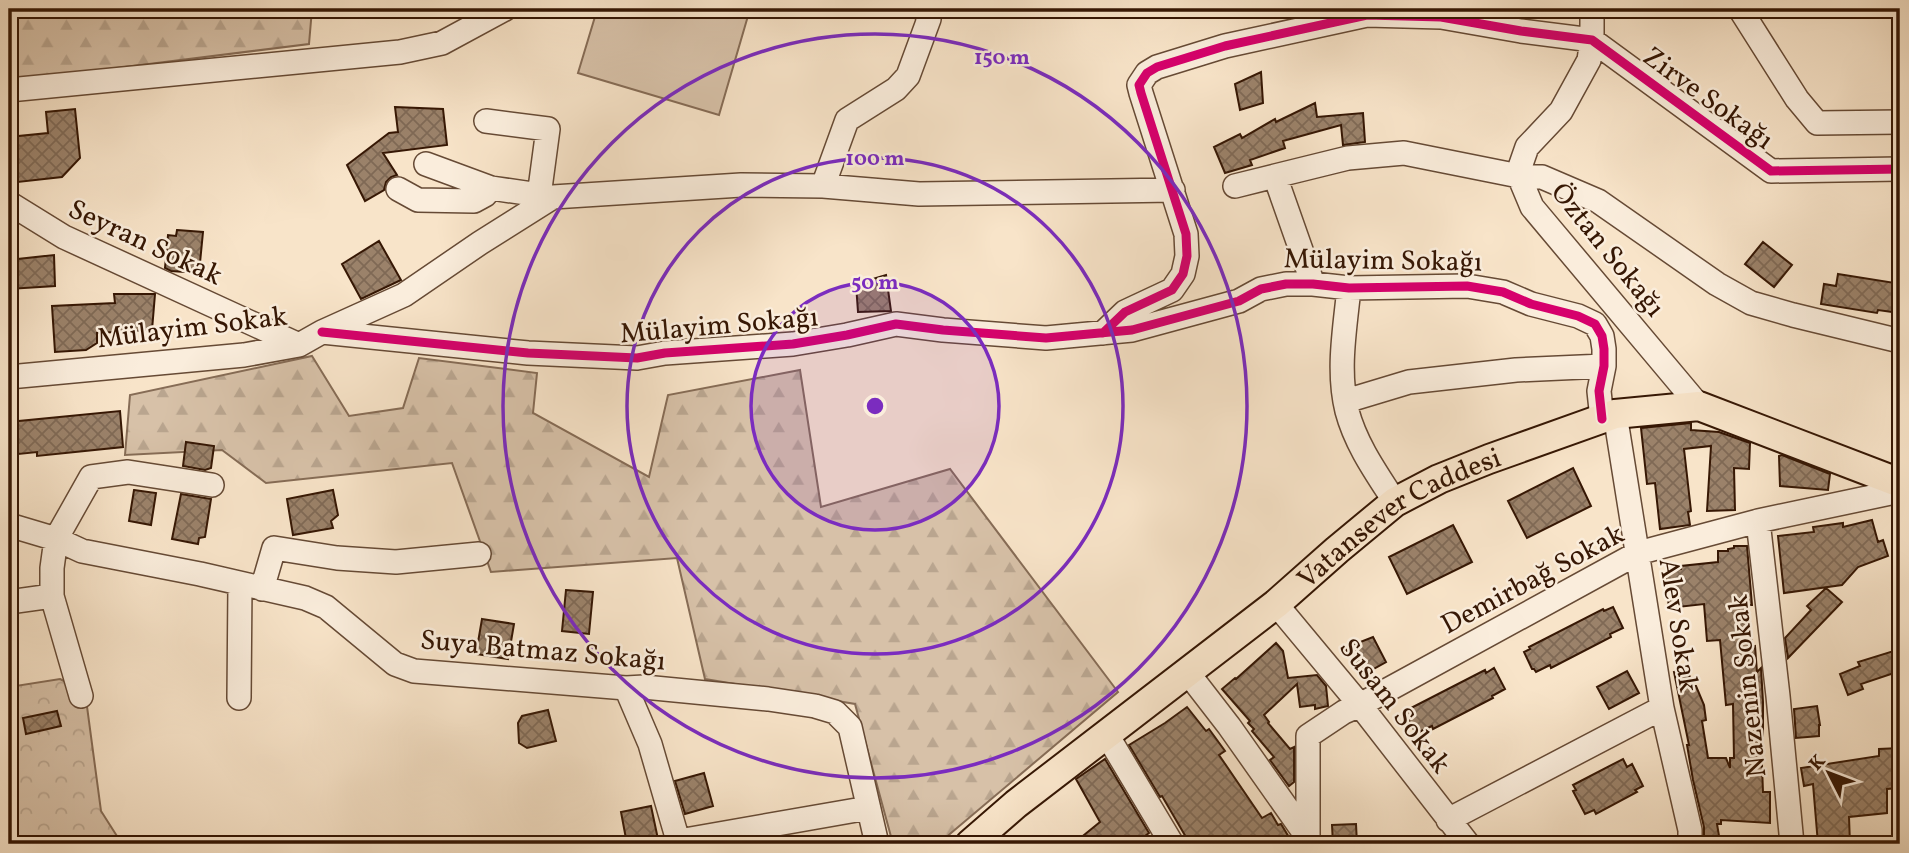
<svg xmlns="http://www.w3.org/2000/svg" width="1909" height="853" font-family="Vollkorn,serif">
	<defs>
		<pattern id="forest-firs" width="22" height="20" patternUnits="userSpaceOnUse" patternTransform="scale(1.75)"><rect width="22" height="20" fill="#d7c1a8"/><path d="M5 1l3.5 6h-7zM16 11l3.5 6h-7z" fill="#b9a58f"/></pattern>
		<pattern id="park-crowns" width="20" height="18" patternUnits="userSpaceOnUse" patternTransform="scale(1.75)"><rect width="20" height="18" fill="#d7c1a8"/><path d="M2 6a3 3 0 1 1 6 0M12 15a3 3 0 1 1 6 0" fill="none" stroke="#b9a58f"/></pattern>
		<pattern id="building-cross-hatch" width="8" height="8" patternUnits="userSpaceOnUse" patternTransform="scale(1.75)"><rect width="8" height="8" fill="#9b826a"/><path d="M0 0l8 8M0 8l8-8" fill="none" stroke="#7f6955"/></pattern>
	</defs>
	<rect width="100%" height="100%" fill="#f8e4c9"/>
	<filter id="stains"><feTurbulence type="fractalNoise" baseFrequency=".00286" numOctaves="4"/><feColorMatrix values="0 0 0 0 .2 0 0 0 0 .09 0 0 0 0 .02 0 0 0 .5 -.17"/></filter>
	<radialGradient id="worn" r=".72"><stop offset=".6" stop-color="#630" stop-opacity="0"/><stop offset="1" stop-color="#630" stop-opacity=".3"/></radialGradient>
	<path fill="#d7c1a8" stroke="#866c56" stroke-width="2" d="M600,9H750L719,115L578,73L597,10Z"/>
	<path fill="url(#forest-firs)" stroke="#866c56" stroke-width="2" d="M9,9H312L309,44L101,70L9,80Z
		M312,356L349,416L403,408L419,358L537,373L533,413L649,477L668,395L800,370L821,507L950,469L1118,692L938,844H893L855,704L705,679L677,558L491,572L452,463L266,483L222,450L125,455L130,395Z"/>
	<path fill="url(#park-crowns)" stroke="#866c56" stroke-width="2" d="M60,679L70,684L86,699L101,811L122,844H9V687Z"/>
	<path fill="url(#building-cross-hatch)" stroke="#361704" stroke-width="2" d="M1261,72L1263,103L1240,110L1235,84Z
		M1315,103L1317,117L1363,113L1365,142L1343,145L1341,125L1283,141L1285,148L1250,160L1252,165L1225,173L1214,147L1240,134L1242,138L1275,119L1276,122Z
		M395,107L443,109L447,145L383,153L397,175L391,177L386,182L384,190L365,201L347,165L389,133L398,132Z
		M75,109L80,158L62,177L9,183V137L48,133L46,112Z
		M177,230L203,232L199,273L171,271L165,268L168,235L176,236Z
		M379,241L401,280L361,299L342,264Z
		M1763,242L1792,265L1774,287L1745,264Z
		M54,255L55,286L9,289V260Z
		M1838,274L1895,283L1894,295L1900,296V313L1878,310L1877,313L1821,304L1824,284L1836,286Z
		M886,275L891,311L858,312L856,284Z
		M114,294H155L152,330L97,333V343L86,350L55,352L52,306L115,303Z
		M120,411L123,447L37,456V452L9,455V422Z
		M1691,423V430L1719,432L1750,443L1749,469L1734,468L1735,510L1707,511L1711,446L1684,449L1691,511L1688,512L1690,525L1660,529L1655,483L1647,484L1641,428Z
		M186,442L214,446L211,468L205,470L183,466Z
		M1782,455L1830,474L1828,490L1780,486L1779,456Z
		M1573,468L1591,506L1527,538L1508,501Z
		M134,490L156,493L151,525L129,521Z
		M333,490L338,515L331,521L333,528L293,535L287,499Z
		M181,494L211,499L205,537L199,538L198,544L172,539Z
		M1872,520L1878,542L1883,540L1888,556L1858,567L1842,585L1784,593L1778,536L1814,532L1813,527L1843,523V527Z
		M1453,525L1472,562L1407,594L1389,557Z
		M1734,546H1747L1752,605H1748L1752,647L1755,646L1757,672L1761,668L1763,702V739H1761L1763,792H1770V823L1721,820V824H1717L1720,842L1704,844V827L1693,780L1687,745H1689L1674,672L1687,669L1693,686H1696L1704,705L1706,720L1702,721L1708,758H1726L1730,768V758H1734L1733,704L1726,705L1720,640L1707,641L1704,604L1669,608L1665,572L1681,569V566L1718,562V551H1728V549L1734,548Z
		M1826,588L1842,602L1788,658L1785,638L1811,610L1807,606Z
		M566,590L593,592L589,634L562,631Z
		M1613,607L1623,628L1610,634L1611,637L1551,668L1550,665L1536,672L1534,669H1532L1524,652L1530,649L1529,647L1603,609L1604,611Z
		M482,619L514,624L508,659L476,654Z
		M1373,637L1386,662L1361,676L1345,648Z
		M1276,643L1283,651L1288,678L1317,675L1326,686L1328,706L1315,709V705L1300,707L1297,684L1264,715L1269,722L1268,723L1290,749L1294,747V782L1289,786L1270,760L1274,757L1252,731L1254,729L1248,723L1250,721L1222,689L1235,678L1236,679Z
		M1900,649V671L1861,684L1863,689L1848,695L1840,674L1860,666L1858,662Z
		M1494,668L1505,689L1492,696L1493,698L1433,729L1432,726L1417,733L1416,729L1414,730L1405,713L1412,710L1411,708L1485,670L1486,673Z
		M1627,671L1639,693L1609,709L1597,687Z
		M1817,706L1820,725H1819V736L1796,738L1794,709Z
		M1187,707L1206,731L1209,729L1225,751L1219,755L1262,818L1271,813L1278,825L1281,824L1290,839L1281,844H1190L1162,796L1160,797L1129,745L1165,723Z
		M548,710L556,741L527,748L519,743L518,723L522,716Z
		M57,711L61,726L26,734L23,718Z
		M1900,748L1898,788L1887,789V813L1849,817L1850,844H1818L1813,784L1804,786L1801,768L1879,756V749Z
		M1105,759L1149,833L1134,844H1073L1100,822L1076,779Z
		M1623,759L1627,767L1632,764L1643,786L1635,790L1637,792L1596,814L1594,810L1585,814L1573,791L1576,790L1573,785Z
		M704,773L713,806L685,814L675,781Z
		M651,806L659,844H627L621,812Z
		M1356,824L1357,844H1333L1332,825Z"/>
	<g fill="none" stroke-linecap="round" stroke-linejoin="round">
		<g stroke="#664a35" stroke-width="26">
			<path id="minor" d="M1590,9L1592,11V40L1589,60L1561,111L1527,147L1519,170V176L1532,207L1699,406
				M1740,9L1797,99L1817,123L1900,122
				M9,90L400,52L442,43L505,9
				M486,121L548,129L539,196
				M426,164L491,188L553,197L741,185L823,186L919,194L1173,190
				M823,186L847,120L896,89L908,76L929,19L924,9
				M1235,186L1275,176
				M398,189L418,200L474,201L485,195L491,188
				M9,203L64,237L299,345
				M1313,284L1275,176L1348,158L1404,153L1519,176L1542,177L1598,201L1717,284L1751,303L1793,315L1900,341
				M1349,288C1345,328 1337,371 1347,411C1356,445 1377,474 1395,502
				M322,332L528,353L637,358L665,353L793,344L847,335L896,324L943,330L1046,338L1132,330L1239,301L1261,289L1286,284H1313L1349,288L1467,286L1503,292L1531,304L1578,316L1595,324L1602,336L1604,349V366L1599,391L1602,419
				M1103,333L1125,312L1172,290L1183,274L1187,256L1186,234L1141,93L1139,85L1147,73L1157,67L1225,46L1367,15L1441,17L1521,31L1592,40L1771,171L1900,169
				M9,377L244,355L299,345L322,332L404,295L480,243L553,197
				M1346,401L1409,382L1516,370L1604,366
				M1615,414L1662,708L1690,830V844
				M1758,521L1778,696L1792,844
				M9,525L56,539L82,551L200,574L305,598L326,607L395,664L414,671L626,688L644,687L768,699L815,706L835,712L850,727L877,844
				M262,589L274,548L337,558L396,562L479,554
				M9,602L52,596
				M1276,604L1360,705L1468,844
				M1188,673L1229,726L1308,838V841
				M626,688L650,744L679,844
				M81,696L52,596V568L56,539L91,477L128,472L212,485
				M239,698L240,584
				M1107,735L1172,844
				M1448,820L1662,708
				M1308,838V736L1344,712L1360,705L1638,553L1758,521L1900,491
				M679,841L868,808"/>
		</g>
		<g stroke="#361704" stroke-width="32">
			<g id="major">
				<path id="s1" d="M970,844L1016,804L1276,604L1337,550L1395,502L1439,479L1489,459L1615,414L1699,406L1900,483"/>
			</g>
		</g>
		<use href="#minor" stroke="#faeddc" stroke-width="23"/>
		<use href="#major" stroke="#f8e4c9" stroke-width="28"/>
		<g stroke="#faeddc" stroke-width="13">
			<path id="cycleway" d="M322,332L528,353L637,358L665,353L793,344L847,335L896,324L943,330L1046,338L1132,330L1239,301L1261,289L1286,284H1313L1349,288L1467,286L1503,292L1531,304L1578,316L1595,324L1602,336L1604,349V366L1599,391L1602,419
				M1103,333L1125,312L1172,290L1183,274L1187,256L1186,234L1141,93L1139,85L1147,73L1157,67L1225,46L1367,15L1441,17L1521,31L1592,40L1771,171L1900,169"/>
		</g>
		<use href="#cycleway" stroke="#d6006c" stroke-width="9"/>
	</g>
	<circle cx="875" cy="406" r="124" fill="#7b2cbf" fill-opacity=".12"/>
	<g fill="none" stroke="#7b2cbf" stroke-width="3.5">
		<circle cx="875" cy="406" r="124"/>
		<circle cx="875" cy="406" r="248"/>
		<circle cx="875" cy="406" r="372"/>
	</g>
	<g text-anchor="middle" stroke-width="5" stroke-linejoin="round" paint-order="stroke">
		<g font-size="28" fill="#361704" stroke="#faeddc">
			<text transform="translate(1709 97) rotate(36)" y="10">Zirve Sokağı</text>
			<text transform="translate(146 241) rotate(25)" y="10">Seyran Sokak</text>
			<text transform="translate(1609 249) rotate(51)" y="10">Öztan Sokağı</text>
			<text transform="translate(1383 259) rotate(1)" y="10">Mülayim Sokağı</text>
			<text transform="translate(719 324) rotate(-5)" y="10">Mülayim Sokağı</text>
			<text transform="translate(192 326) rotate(-7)" y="10">Mülayim Sokak</text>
			<text dy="10" stroke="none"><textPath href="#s1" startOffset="541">Vatansever Caddesi</textPath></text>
			<text transform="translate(1532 578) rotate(-28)" y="10">Demirbağ Sokak</text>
			<text transform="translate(1680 625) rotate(81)" y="10">Alev Sokak</text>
			<text transform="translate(543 649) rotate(5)" y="10">Suya Batmaz Sokağı</text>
			<text transform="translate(1746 686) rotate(-96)" y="10">Nazenin Sokak</text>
			<text transform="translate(1396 705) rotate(52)" y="10">Susam Sokak</text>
		</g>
	</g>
	<circle cx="875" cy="406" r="10" fill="#7b2cbf" stroke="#faeddc" stroke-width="3.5"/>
	<g font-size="21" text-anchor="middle" font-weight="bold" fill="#7b2cbf" stroke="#faeddc" stroke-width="5" stroke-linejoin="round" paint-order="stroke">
		<text x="1002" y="64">150 m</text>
		<text x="875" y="165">100 m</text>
		<text x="875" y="289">50 m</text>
	</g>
	<rect width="1909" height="853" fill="none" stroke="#f8e4c9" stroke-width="35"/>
	<rect x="10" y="10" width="1888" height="832" fill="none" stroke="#361704" stroke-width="3.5"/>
	<rect x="18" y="18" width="1874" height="818" fill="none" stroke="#361704" stroke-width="2"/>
	<g transform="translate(1829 773) rotate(312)" stroke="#faeddc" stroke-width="5" paint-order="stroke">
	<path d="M0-5L12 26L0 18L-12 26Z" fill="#361704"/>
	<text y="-10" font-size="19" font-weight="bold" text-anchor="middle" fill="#361704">K</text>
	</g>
	<rect width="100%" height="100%" filter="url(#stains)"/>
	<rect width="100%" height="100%" fill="url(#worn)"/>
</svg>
